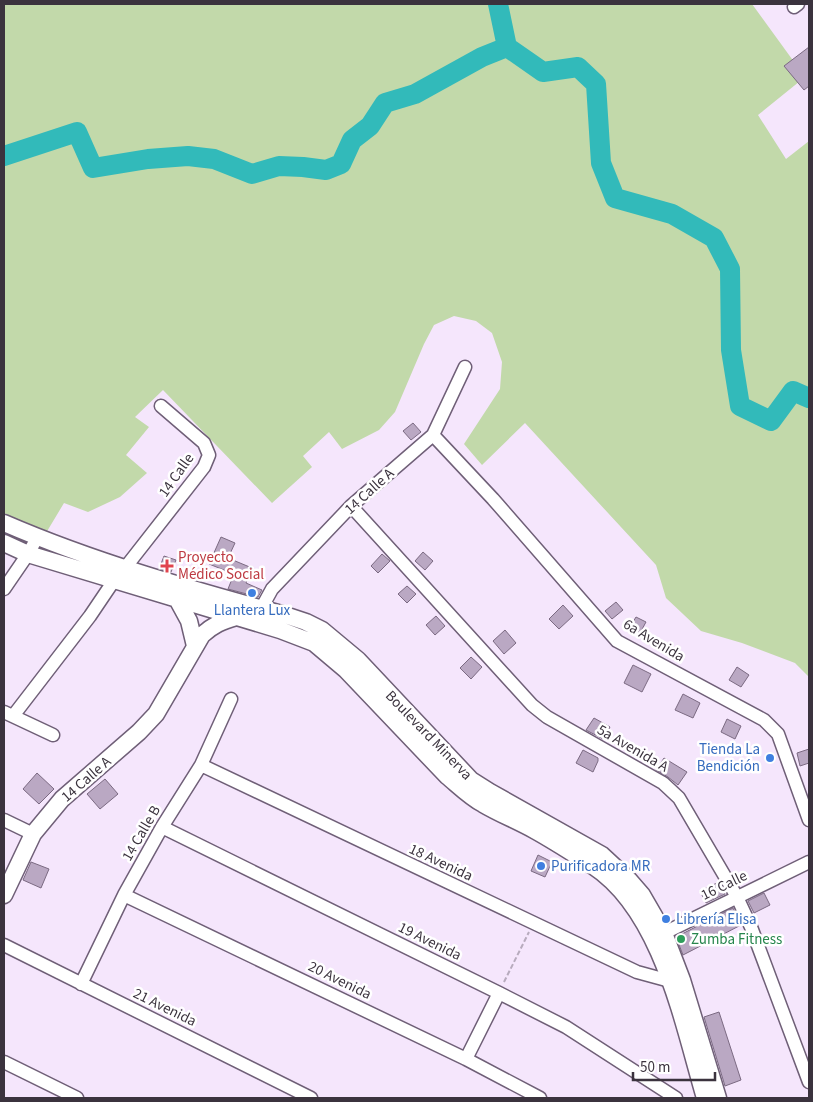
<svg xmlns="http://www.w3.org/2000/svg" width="813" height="1102" font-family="'Source Sans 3',sans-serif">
	<rect width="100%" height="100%" fill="#f5e6fc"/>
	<path fill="#c2d9aa" d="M4,4H752L805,77L758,115L786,159L809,141V677L795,663L742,643L701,631L666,598L656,565L525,423L482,465L464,444L500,389L502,362L492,333L476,321L454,316L434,325L424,344L395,412L379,430L342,449L329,432L303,456L312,467L272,503L163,390L135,417L149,427L126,455L147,473L120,497L88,512L64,503L46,533L4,513Z"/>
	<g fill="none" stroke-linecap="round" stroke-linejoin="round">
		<path stroke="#32baba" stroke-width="20" d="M498,4L507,47
			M4,156L77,132L93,168L148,159L188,156L214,159L252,174L279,166L303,167L326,170L341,164L352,140L370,126L385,103L415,94L482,57L507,47L543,72L578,67L596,84L601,163L615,198L672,214L714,238L730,269L731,350L740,406L771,421L793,391L809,398"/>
	</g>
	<path fill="#baa8c3" stroke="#7b6a82" d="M809,47V86L804,90L784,66Z
		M413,423L421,432L411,440L403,431Z
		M221,537L235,543L228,558L252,568L246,583L262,590L258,597L228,589L234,574L209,564Z
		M423,552L433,561L425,570L415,561Z
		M382,554L390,561L378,573L371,566Z
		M164,556L176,560L171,572L159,569Z
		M407,586L416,594L407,603L398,594Z
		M616,602L623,610L612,619L605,611Z
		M563,605L573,616L559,629L549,619Z
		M436,616L445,626L435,635L426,625Z
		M636,617L646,622L640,633L630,627Z
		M505,630L516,643L504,654L493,641Z
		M471,657L482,667L471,679L460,668Z
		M633,665L651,674L642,692L624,683Z
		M737,667L749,675L741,687L729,680Z
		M683,694L700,703L693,718L675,710Z
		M594,718L610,727L603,739L586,730Z
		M727,719L741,726L735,739L721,732Z
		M809,749V763L800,766L797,753Z
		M583,750L598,758V761L593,772L576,763Z
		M664,758L687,772L678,785L668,777L656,770Z
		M37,773L54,789L39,804L23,789Z
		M105,779L118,794L100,809L87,794Z
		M538,855L552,862L545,877L531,871Z
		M31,862L49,869L41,888L23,880Z
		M719,882L725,894L706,903L700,891Z
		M764,893L770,905L754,913L748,901Z
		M733,908L741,925L683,955L676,937Z
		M719,1012L741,1080L725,1086L704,1017Z"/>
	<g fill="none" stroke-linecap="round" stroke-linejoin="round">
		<g stroke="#6f5f77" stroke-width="15">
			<path id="minor" d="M794,7L798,4
				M433,435L493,499L617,641L764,720L778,734L809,820
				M351,506L532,705L547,717L663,783L679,798L737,897L751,927L809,1082
				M125,568L204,467L209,455L204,443L161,406
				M4,589L28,554L37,538
				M261,609L272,589L351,506L433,435L465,367
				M4,712L53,735
				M13,716L90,616L115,579
				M201,765L637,972L670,981
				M4,820L33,834
				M162,827L499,993L566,1027L676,1098
				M124,895L466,1059L540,1098
				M656,937L809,862
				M4,945L311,1098
				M81,984L124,895L162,827L201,765L231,699
				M466,1059L499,993
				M4,1062L77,1098"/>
		</g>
		<g stroke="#6f5f77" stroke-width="19">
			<path id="tertiary" d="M4,523C94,562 190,589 285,615L306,622L322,630L358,660L471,780L490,792L602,855L629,880L642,895L664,933L682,980L718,1098
				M4,543L28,554L280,630L314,643L346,670L447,776C459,786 470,797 483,804C500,814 518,821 534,830C554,841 574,854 593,866C662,911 683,1024 705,1098
				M177,599L189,621L195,646
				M4,895L33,834L62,799L139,732L156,714L202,635C213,625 222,621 236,617"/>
		</g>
		<path stroke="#b7abbd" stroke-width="2" stroke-dasharray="5 2.5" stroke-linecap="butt" d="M504,982L529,932"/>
		<use href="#minor" stroke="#fff" stroke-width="12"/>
		<use href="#tertiary" stroke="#fff" stroke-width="16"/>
	</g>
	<path fill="#e0444e" stroke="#fff" stroke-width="2" d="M164.5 558.5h5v5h5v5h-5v5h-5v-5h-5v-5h5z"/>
	<g fill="#3f7fe0" stroke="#fff" stroke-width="2">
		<circle cx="252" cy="593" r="5"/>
		<circle cx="770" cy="758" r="5"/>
		<circle cx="541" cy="866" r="5"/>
		<circle cx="666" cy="919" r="5"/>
	</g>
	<circle fill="#2e9e5b" stroke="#fff" stroke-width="2" cx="681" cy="939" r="5"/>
	<g text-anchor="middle" stroke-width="5" stroke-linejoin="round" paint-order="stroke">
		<g font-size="15" fill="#3b333e" stroke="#fff">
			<text transform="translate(176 475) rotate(-55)" y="5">14 Calle</text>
			<text transform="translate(369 491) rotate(-42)" y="5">14 Calle A</text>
			<text transform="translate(654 640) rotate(31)" y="5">6a Avenida</text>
			<text transform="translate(429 735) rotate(46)" y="5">Boulevard Minerva</text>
			<text transform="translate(633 748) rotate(30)" y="5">5a Avenida A</text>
			<text transform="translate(86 779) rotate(-41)" y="5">14 Calle A</text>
			<text transform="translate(141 833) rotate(-60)" y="5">14 Calle B</text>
			<text transform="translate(441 862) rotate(25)" y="5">18 Avenida</text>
			<text transform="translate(724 885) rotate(-26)" y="5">16 Calle</text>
			<text transform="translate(430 941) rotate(26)" y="5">19 Avenida</text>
			<text transform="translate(340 980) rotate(26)" y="5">20 Avenida</text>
			<text transform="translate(165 1007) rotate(26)" y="5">21 Avenida</text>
		</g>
		<g font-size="15" fill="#be3a42" stroke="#fff" text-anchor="start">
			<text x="178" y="562">Proyecto<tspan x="178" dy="17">Médico Social</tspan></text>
		</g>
		<g font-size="15" fill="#366cbe" stroke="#fff" text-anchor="start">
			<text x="252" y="615" text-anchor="middle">Llantera Lux</text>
			<text x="760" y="754" text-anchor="end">Tienda La<tspan x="760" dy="17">Bendición</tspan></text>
			<text x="551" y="871">Purificadora MR</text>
			<text x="676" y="924">Librería Elisa</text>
		</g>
		<g font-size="15" fill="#27864d" stroke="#fff" text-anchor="start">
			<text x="691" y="944">Zumba Fitness</text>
		</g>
	</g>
	<rect width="813" height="1102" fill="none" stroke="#3b333e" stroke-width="10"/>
	<path d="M633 1072v8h82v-8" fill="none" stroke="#3b333e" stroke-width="2.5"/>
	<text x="640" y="1072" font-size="15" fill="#3b333e" stroke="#ffffff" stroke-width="4" paint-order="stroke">50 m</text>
</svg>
